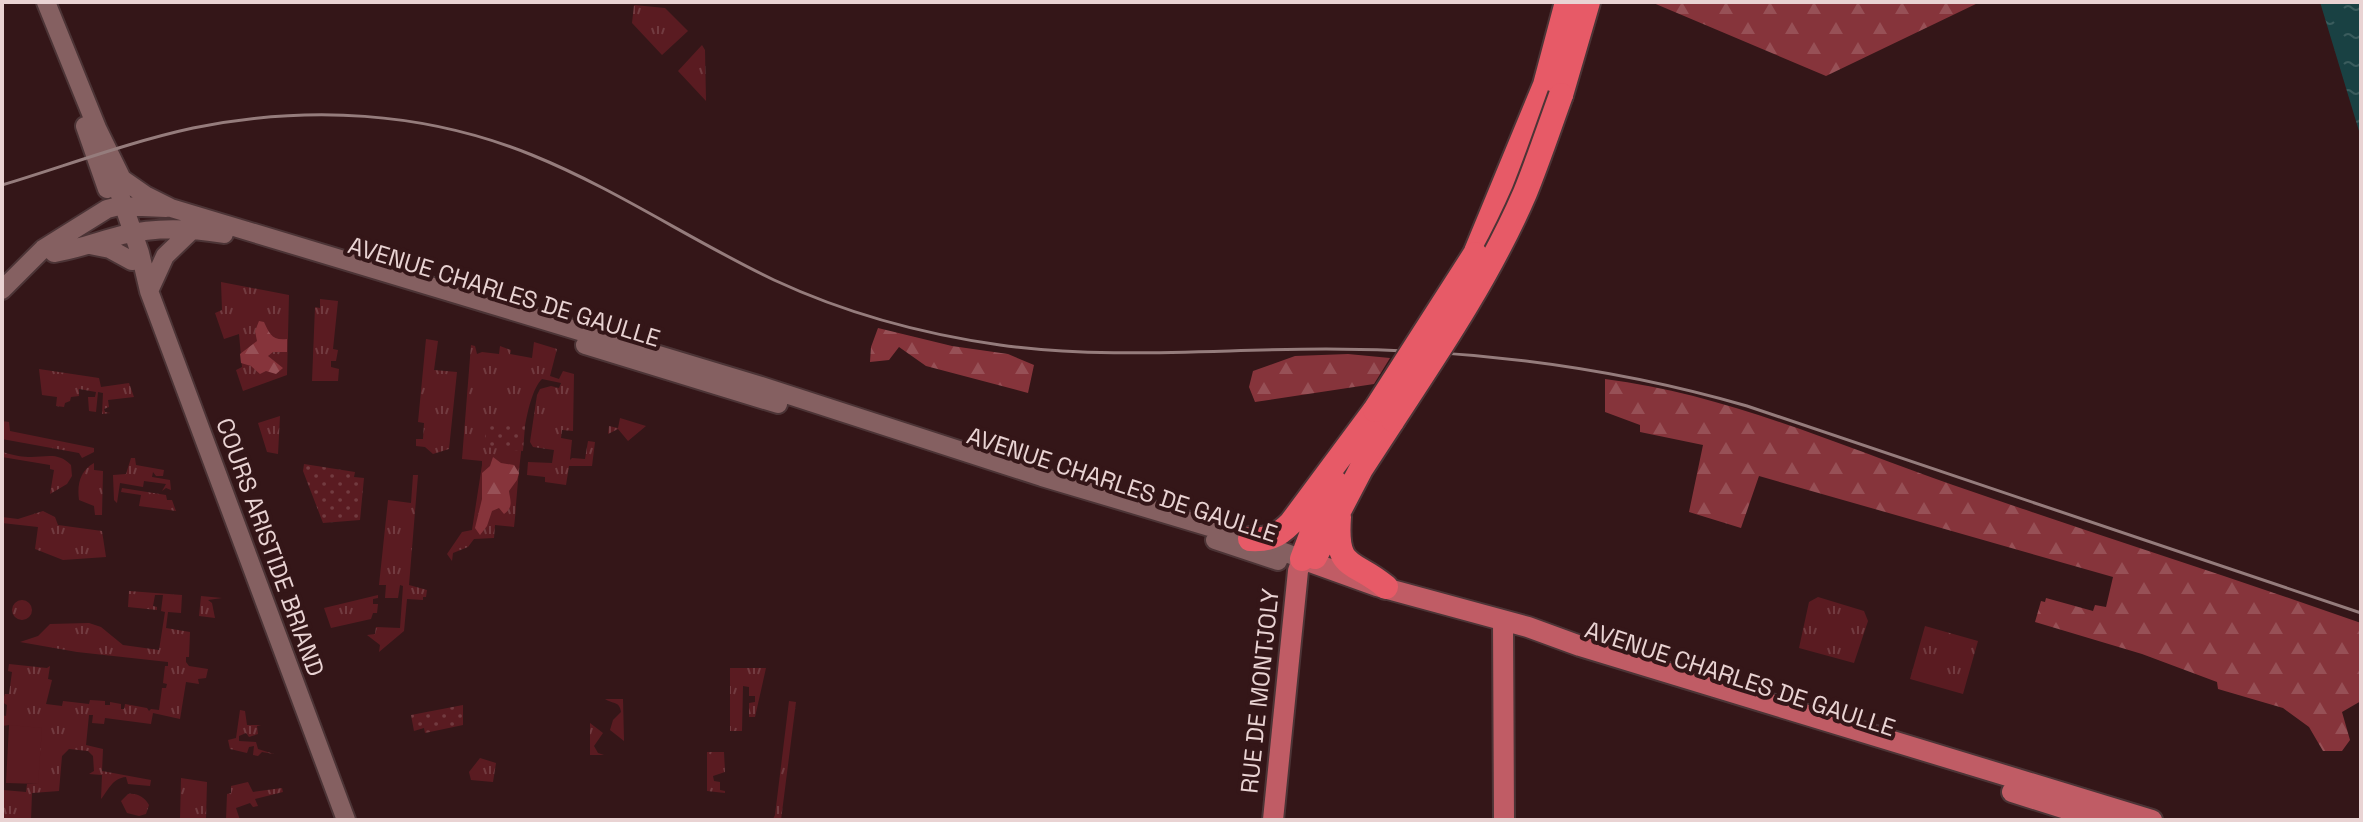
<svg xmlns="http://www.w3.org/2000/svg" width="2363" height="822" font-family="'Space Grotesk',sans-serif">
	<defs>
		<pattern id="grass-tufts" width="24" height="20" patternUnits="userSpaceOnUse" patternTransform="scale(2)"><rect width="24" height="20" fill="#5a1b21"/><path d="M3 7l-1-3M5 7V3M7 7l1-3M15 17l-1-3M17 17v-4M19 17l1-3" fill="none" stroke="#723b40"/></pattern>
		<pattern id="forest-firs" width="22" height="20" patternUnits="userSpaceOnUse" patternTransform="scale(2)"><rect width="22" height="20" fill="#86343b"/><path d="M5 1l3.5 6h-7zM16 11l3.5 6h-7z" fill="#975056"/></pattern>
		<pattern id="garden-dots" width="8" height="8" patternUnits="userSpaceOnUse" patternTransform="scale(2)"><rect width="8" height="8" fill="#5a1b21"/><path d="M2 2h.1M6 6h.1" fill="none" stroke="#723b40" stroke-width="1.8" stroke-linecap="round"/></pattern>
		<pattern id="water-ripples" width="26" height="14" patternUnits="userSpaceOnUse" patternTransform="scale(2)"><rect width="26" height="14" fill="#194143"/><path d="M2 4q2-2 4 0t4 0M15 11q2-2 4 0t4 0" fill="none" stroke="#3a5c5d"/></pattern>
	</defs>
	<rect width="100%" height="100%" fill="#341618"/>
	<path fill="url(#grass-tufts)" d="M634,5L665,8L688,31L662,55L632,23Z
		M702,45L705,50L706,101L678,71Z
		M221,282L289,295L287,375L243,391L236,370L242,367L239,334L224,339L215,313L222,310Z
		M320,299L338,301L333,349L338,350L336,361H331V367L339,369L338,381H312L315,307L320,308Z
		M426,339L438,341L434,370L457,372L449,449L433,454L425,447L416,446V439H423L424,423L418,422Z
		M534,342L557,349L550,376L559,379L563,371L574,374L573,431L562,430L561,438L572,440L570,460L572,458L585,459L588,441L595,442L592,466H569L566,485L545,482V477L527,475L528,462L552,463L554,450L533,447L530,442L537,395L540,389L551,386L559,388L561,383L542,379C521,399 518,495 514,527L495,525L494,538L474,539L468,547L453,553L452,561L447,554L462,532L472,530L482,465V461L462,459L471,345L475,346L477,354L482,352L499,354L500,346L511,350L510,354L532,358Z
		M39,369L99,378L101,387L129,383L134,397L108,400L109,407L104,409L105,412L110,413L102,414L103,393L98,392L96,412L89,411L88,397H95L96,392L79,389V396L71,397L70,401L65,403L64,407L56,406L57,397L42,395Z
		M280,416L278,454L267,452L258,423Z
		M620,418L646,426L628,441L618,429L608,434L609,426L618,428Z
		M2,421L9,422L10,431L94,448V452L82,458L79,453L2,439Z
		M2,452C10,454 20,457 28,457C45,458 57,451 71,465L72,476L67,484L50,494L54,470L50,469V465L2,457Z
		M131,458H135L136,465L164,470L163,476H156L153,472L152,477L170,480L171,490L166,488L162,491L166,484L144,481L143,487L120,483L117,503L114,500L113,475L126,474Z
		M94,463V470L103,471L102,515H95L94,506L79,500C77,484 80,471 94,463Z
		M413,475H418L409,585L427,590L426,597H423V600L407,599L404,631L379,652L380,645L367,635L375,634L376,627L400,628L403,586L400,585L398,598H385L386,585H379L388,500L411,503Z
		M122,488L166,495L167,500H172L176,511L139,506L141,495L121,492Z
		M43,511L55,517L58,525L102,531L106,557L63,560L35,549L38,527L2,523V517L18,519Z
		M129,591L182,595L181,613L168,612L166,628L190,632L189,657H186V662L189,666L208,669L206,678L198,679L199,684L186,682L180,719L153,713L151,724L105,718L104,724L92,723L93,715H89L86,745L103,749L102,771L151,780L150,786L128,784L126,777C112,778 108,791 101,799L102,775L89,774L94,771L93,756L88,751L69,749L62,756L59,791L32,793L31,820H2L3,790L26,792L27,784H38L9,725L2,726V715L6,716L7,705L2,702L5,694H9L12,672L8,671L9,664L47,668L50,666L48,679L52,680L46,704L62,706L63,701L89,704L90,700L105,701V705H110V702L121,704V709H124L125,704L147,708L149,711L151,709L159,710L162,688H166L167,684L163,683L165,666H168V662L77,652L20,642L38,636L50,624L89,623L101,627L123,645L159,650L165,612L161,611L163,595H155L153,606L157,607V610L128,607Z
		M378,595V598L373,599V604H378L377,613H373L371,619L331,628L324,608Z
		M201,596L222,598L208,600L212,603L215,618L199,616Z
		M1818,597L1864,611L1868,621L1854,663L1799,648L1809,602Z
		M12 610a10 10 0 1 1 20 0a10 10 0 1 1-20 0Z
		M1925,626L1978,641L1963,694L1910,679Z
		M730,668H766L755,717H749V703L755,702V696H749V687L743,686L742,731H730Z
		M605,699H623L624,741L610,730L613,720L621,712C620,701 612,704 605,699Z
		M789,701L796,702L781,820L773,819L775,815Z
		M240,710L245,711L247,725H261L257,726L258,734L249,737L246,733L239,736V741L256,742L258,749L274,754L262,752L258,756L253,755L254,746L249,747L247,753L230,749L228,740L236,738Z
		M590,723L603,733L594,746L598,753L604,755H590Z
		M707,752H724L725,772L713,776L714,781L720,782V790L725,791V793L707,791Z
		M480,758L496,763L493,782L471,780L469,772Z
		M181,778L207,782L206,820H180Z
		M248,782L253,792L282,788L283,792L255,799L258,806L253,807L250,803L236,808L240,820H226L227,794L231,793V786Z
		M128,794C138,793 144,797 149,805L146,814L139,816L127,813L121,801Z"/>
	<path fill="url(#forest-firs)" d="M1651,2H1980L1826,76Z
		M259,321L264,322C269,333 272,341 287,339V352H273L268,356L283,368L276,374L266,371L260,374L251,366L241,363L240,354L257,341L255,331Z
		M878,328L952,346L1008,354L1034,365L1028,393L926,366L899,347L889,360L870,362L871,347Z
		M1348,354L1390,358L1374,384L1255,402L1249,387L1253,371L1295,356Z
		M1605,379C1725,394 1839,445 1953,485C2088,532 2225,575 2361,623V701L2342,712L2350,740L2342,751H2323L2309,727L2283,708L2218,689L2217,682L2142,654L2035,622L2041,601L2045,602L2046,598L2093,611L2095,605L2106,607L2113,577L1759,476L1741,528L1689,512L1703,445L1640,432V425L1605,412Z
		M493,457L501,463L514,465L519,473L517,480L509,491C510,500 514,507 504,514L499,508L492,511L487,526L480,535L475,528L482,499V473L490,466Z"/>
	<path fill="url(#garden-dots)" d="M487,422L525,426L523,451L484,447Z
		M304,464L355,472L354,477L364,478L360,520L323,523L303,471Z
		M463,705V725L425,733L424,728L414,731L411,715Z"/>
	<path fill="#5a1b21" d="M9,725L42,728L38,784L6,783Z"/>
	<path fill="url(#water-ripples)" d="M2320,2H2361V142L2359,131Z"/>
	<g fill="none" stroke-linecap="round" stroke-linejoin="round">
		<g stroke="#4c3436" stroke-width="22">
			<path id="secondary" d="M46,2L99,133
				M95,124L122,179L145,195L171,208L755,384L1042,477L1250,539L1302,559
				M85,126L107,189
				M112,172L140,253L149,291L346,820
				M90,245L110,249L132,261
				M54,253C78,249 99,241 122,235C155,227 191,228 224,234
				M2,290L43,249L107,209L119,206L166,208
				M149,291L165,256L192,230
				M585,345L778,404
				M1215,540L1278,561"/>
		</g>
		<g stroke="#4c3436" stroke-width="24">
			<path id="primary" d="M1503,622L1504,820
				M2012,792L2101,820
				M1273,820L1298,571L1302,559L1377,586L1528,627L1580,646L2152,820"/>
		</g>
		<g stroke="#4c3436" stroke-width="28">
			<path id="highway" d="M1561,95L1588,2
				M1475,254L1545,85L1567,2
				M1339,517C1335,572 1353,559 1386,587
				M1250,539C1268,540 1277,537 1291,523L1375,410
				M1315,557L1361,469L1393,420
				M1302,559L1319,514L1336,483"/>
		</g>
		<use href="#secondary" stroke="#856061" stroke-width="18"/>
		<use href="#primary" stroke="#c05c65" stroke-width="20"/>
		<use href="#highway" stroke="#e75a67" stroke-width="24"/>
		<path stroke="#957c7c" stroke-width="3" d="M2,185C65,166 129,142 193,128C307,105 424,111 532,155C616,189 692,241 774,280C845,313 922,334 1000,345C1107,360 1218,349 1326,349C1470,349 1609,366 1747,406L2361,613"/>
		<g stroke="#4c3436" stroke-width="28" stroke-linecap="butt">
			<path id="highway-bridge" d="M1375,410L1475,254
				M1393,420C1441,347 1490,274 1525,193C1538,161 1549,128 1561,95"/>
		</g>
		<use href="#highway-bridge" stroke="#e75a67" stroke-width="24"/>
	</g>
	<g text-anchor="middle" stroke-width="8" stroke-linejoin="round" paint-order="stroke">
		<g font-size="24" fill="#e9d3d3" stroke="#341618">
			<text transform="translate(504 292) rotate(17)" y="8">AVENUE CHARLES DE GAULLE</text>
			<text transform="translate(1122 485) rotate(18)" y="8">AVENUE CHARLES DE GAULLE</text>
			<text transform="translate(270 547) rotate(70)" y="8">COURS ARISTIDE BRIAND</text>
			<text transform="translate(1740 679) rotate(18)" y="8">AVENUE CHARLES DE GAULLE</text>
			<text transform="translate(1260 691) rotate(-84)" y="8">RUE DE MONTJOLY</text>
		</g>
	</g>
	<rect width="2363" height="822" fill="none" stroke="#e9d3d3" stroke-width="8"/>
</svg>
